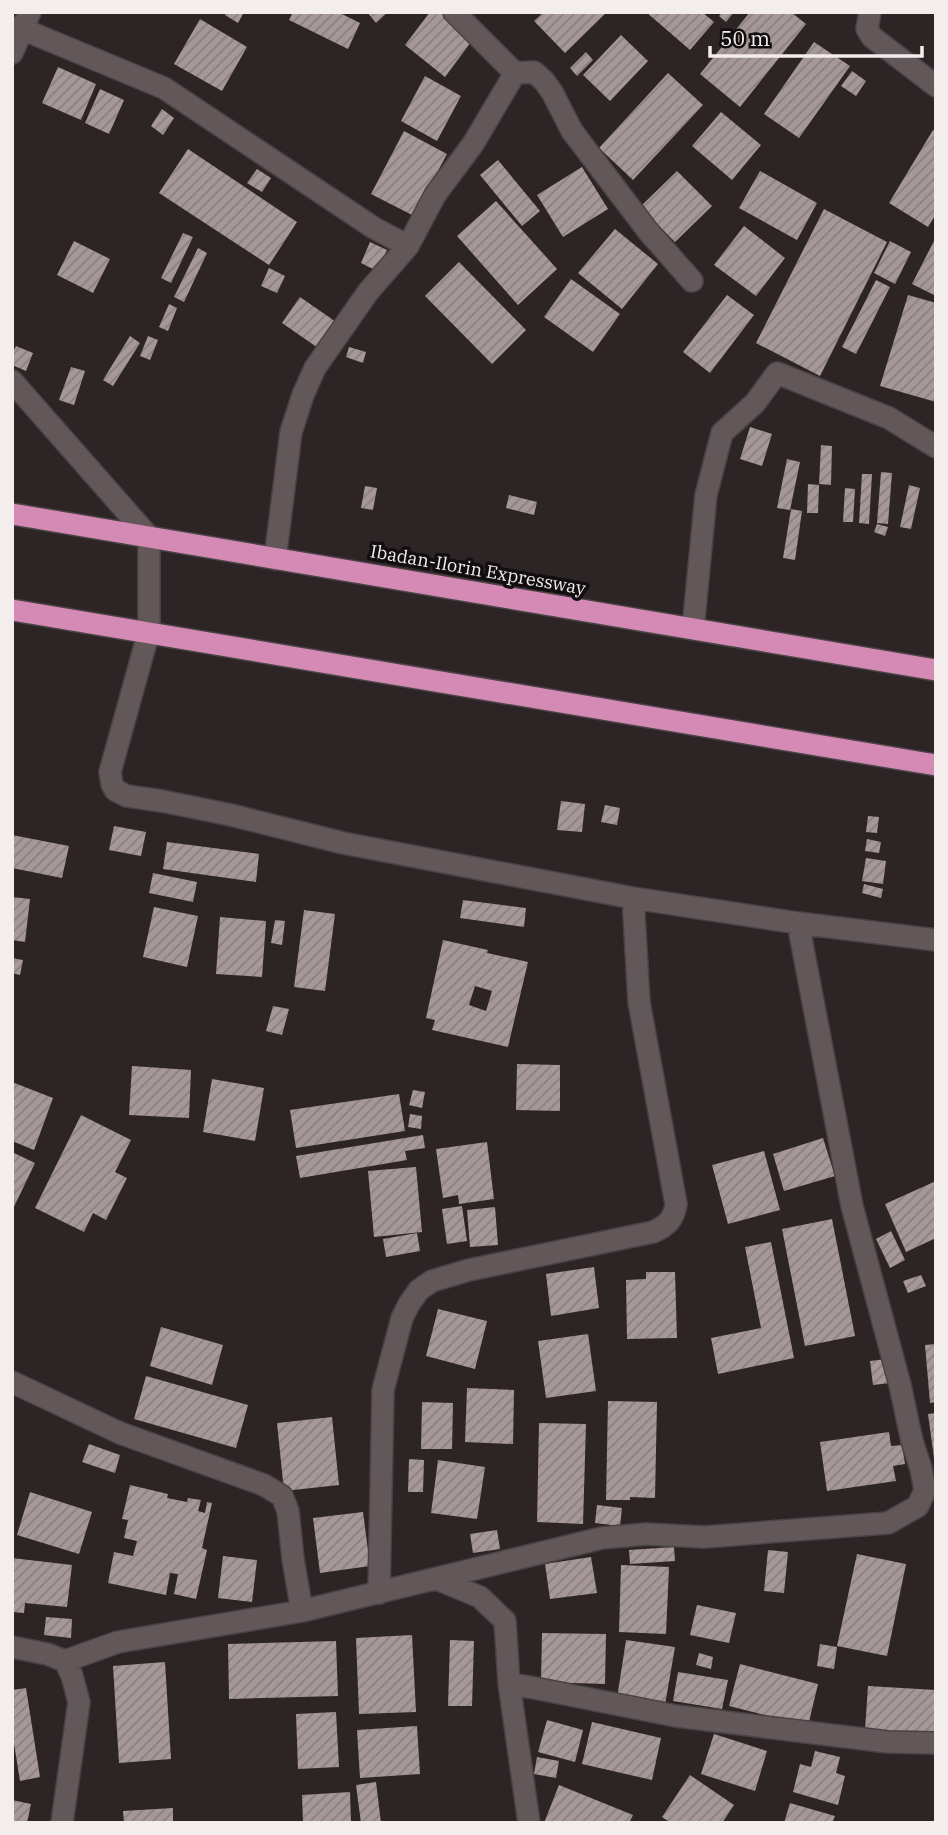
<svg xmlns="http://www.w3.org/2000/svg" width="948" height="1835" font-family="'IBM Plex Serif',serif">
	<defs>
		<pattern id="building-hatch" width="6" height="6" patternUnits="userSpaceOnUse" patternTransform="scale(1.75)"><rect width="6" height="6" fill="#a59897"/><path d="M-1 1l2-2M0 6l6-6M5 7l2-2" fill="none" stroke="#89807f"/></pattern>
	</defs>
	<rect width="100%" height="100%" fill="#2d2425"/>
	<path fill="url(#building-hatch)" fill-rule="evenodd" d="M226,12H244L238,23L225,15Z
		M293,12H338L360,23L348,49L289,20Z
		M367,12H388L376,23Z
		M430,12H441L474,38L445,77L405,45Z
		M544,12H607L565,53L534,21Z
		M646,12H702L714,22L690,50Z
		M722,12H734L726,22L719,16Z
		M750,12H791L806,24L740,107L700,74Z
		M200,19L247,47L222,91L174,64Z
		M621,35L648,61L610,101L583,75Z
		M814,42L850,66L799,138L764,114Z
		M586,52L593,60L577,76L570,68Z
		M58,67L96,84L81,120L42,103Z
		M852,71L866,81L856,96L841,86Z
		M668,73L703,105L633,180L599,148Z
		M425,76L461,96L437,141L401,121Z
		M100,89L124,100L109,134L85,123Z
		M162,109L174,118L163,135L151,126Z
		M721,112L761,145L732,180L692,146Z
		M933,130L936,132V214L928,227L889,203Z
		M404,131L447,154L414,216L371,194Z
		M188,149L297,222L269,265L159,193Z
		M498,160L540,211L522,226L480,175Z
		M582,167L608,209L563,237L537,195Z
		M257,169L271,178L262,192L247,183Z
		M677,171L712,206L675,242L640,207Z
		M760,171L817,203L797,240L739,208Z
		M496,201L557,269L518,305L457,236Z
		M824,209L887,242L820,376L756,343Z
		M744,226L785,258L756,296L714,265Z
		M615,229L658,264L622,309L578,273Z
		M183,233L193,237L171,283L161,278Z
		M936,237V296L912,284Z
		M74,241L110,259L93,293L57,275Z
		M890,241L911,252L895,284L874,273Z
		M370,242L387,250L377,271L361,263Z
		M198,248L207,253L184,302L174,297Z
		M459,262L526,330L492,364L425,296Z
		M269,268L285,276L277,293L261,286Z
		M571,279L620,314L593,352L544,317Z
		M876,280L890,287L856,354L842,347Z
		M727,295L754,315L710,373L683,352Z
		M908,295L936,303V402L880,386Z
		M300,297L339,324L321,350L282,323Z
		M169,304L177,308L168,331L159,327Z
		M130,336L140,343L113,386L103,380Z
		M148,336L158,340L150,360L140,356Z
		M16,346L33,353L26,371L12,365V354Z
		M349,347L366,352L363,363L346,357Z
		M71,367L85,371L74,405L59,400Z
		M750,427L772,434L762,466L740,459Z
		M821,445L832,446L831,485L819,484Z
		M787,459L800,462L790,510L777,508Z
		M881,472L892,473L888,524L877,523Z
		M862,474H872L869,524L859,523Z
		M808,484L819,485L818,513H807Z
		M909,485L920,488L911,529L900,527Z
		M365,486L377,488L373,510L361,508Z
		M845,488L855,489L853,522H843Z
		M509,495L537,502L534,515L506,508Z
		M791,509L802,511L795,560L783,558Z
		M877,524L888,527L885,536L874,532Z
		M561,801L585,804L582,832L557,830Z
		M605,805L620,808L617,825L601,822Z
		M868,816L879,817L877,833L866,832Z
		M114,826L146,832L141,856L109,850Z
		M12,835L69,846L62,878L12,868Z
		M867,839L881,842L879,853L865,851Z
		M167,842L259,854L256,882L163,869Z
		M866,858L886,861L883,884L862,881Z
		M153,873L197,882L193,902L149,893Z
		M864,884L883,889L881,898L862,893Z
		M12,897L30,899L25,942L12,940Z
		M463,900L526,908L524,927L460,918Z
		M154,907L198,916L187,967L143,957Z
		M304,910L335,914L325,991L294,987Z
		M220,917L266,921L262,977L216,974Z
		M275,920L285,921L282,945L271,943Z
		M443,940L488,950L487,953L528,962L508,1047L432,1030L435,1020L426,1018ZM475,986L492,991L486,1011L469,1005Z
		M12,958L23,960L20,975L12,973Z
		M273,1006L289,1009L282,1035L266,1031Z
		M517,1064L560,1065V1111L516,1110Z
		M132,1066L191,1070L189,1118L129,1115Z
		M212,1079L264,1088L255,1141L203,1132Z
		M12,1082L53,1098L34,1150L12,1141Z
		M413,1090L425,1092L422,1108L409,1105Z
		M399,1094L405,1131L296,1148L290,1110Z
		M410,1114L422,1116L421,1129L408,1127Z
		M81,1115L131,1140L115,1172L127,1178L106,1220L93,1213L84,1232L35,1208Z
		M423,1135L425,1148L405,1151L407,1160L300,1178L296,1156Z
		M823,1138L835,1176L784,1191L773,1154Z
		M487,1142L494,1199L459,1204L458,1195L443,1198L436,1149Z
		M764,1151L780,1210L728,1224L712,1165Z
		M12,1152L35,1163L12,1211Z
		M416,1167L422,1232L374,1237L368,1171Z
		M936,1181V1238L906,1252L885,1204Z
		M462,1206L467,1241L447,1244L442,1209Z
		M495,1207L498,1245L470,1247L467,1210Z
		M832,1219L855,1336L805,1346L782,1229Z
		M891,1231L905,1260L890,1268L876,1239Z
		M417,1233L420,1251L386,1257L383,1239Z
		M771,1242L794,1358L718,1374L711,1338L761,1328L745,1247Z
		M594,1267L599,1308L551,1316L546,1274Z
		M646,1272H675L677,1338L627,1339L626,1280L646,1279Z
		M921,1275L926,1286L908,1293L903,1281Z
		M438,1309L487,1321L475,1369L426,1356Z
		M161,1327L223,1345L212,1385L150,1366Z
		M588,1334L596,1391L546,1398L538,1341Z
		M936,1344V1402L930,1403L925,1345Z
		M887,1359L890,1383L873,1385L870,1361Z
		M146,1376L248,1405L236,1448L134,1419Z
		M467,1388L514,1390L513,1444L465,1442Z
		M608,1401L657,1402L655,1498L630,1497V1500H606Z
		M422,1402L453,1403L452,1449H421Z
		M936,1413V1458H934L928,1414Z
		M332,1417L339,1485L284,1491L277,1423Z
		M539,1423L586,1424L583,1524L537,1522Z
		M889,1432L891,1446L902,1445L905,1464L893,1466L896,1481L827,1491L820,1442Z
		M89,1444L120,1455L115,1473L82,1462Z
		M409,1459L424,1460L423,1492H408Z
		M438,1460L485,1467L477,1519L431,1513Z
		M130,1485L168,1494L167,1498L187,1502L188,1498L201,1500L198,1511L205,1513L207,1502L212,1503L202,1548L207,1550L196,1599L174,1594L178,1574L170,1573L166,1595L108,1583L114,1552L133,1556L137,1541L124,1538L128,1520L122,1519Z
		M30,1492L92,1512L79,1554L17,1535Z
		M597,1505L622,1508L620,1526L595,1523Z
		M363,1512L370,1566L320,1573L313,1518Z
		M497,1530L500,1549L473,1553L470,1534Z
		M674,1547L675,1561L630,1564L629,1550Z
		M768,1550L788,1552L784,1593L764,1591Z
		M857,1554L906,1564L887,1656L837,1646Z
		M223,1556L257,1560L252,1602L218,1598Z
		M591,1557L597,1593L550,1599L545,1564Z
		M12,1558L72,1565L67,1607L25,1603L24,1613L12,1612Z
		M621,1565L669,1567L666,1634L619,1632Z
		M697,1605L736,1613L729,1643L690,1635Z
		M46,1617L72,1619L71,1638L44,1635Z
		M542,1633L606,1634L605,1684L541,1682Z
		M412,1635L416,1712L359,1714L356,1638Z
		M450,1640L474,1641L472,1706H448Z
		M626,1640L675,1647L665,1705L617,1698Z
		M336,1641L338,1696L229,1699L228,1644Z
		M820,1644L837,1647L834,1669L817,1666Z
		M699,1653L713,1657L711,1669L696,1665Z
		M165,1662L171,1759L119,1763L113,1666Z
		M740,1664L818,1684L808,1726L729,1706Z
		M678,1672L728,1680L722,1709L673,1701Z
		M868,1686L936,1690V1735L865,1730Z
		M26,1688L40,1777L20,1781L12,1731V1690Z
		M336,1712L339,1767L298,1769L296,1714Z
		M547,1720L583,1730L575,1762L538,1752Z
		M592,1722L661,1738L652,1780L582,1764Z
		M417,1726L420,1774L360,1778L357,1730Z
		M714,1734L767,1751L755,1791L701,1774Z
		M815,1751L840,1757L836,1773L845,1776L838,1805L793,1792L800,1764L811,1767Z
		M537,1757L559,1761L556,1778L534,1774Z
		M690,1775L734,1805L722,1823H671L662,1817Z
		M376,1782L381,1823H361L356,1785Z
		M559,1785L633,1815L629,1823H544Z
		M350,1792L351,1823H303L302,1795Z
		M12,1800L31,1804L27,1823H12Z
		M790,1803L835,1816L832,1823H784Z
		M173,1808V1823H124L123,1811Z"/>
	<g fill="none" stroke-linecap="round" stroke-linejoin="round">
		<g stroke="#4a4345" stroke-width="24">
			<path id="minor" d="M454,12L515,73L534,72L544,81L552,92L572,131L648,231L692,281
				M870,12L867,29L872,37L936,86
				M12,27L22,29L164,88L374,228L408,246
				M12,53L30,12
				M12,381L149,537V631L110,772L112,784L115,790L127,796L162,801L231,815L343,843L633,898L798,923L936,940
				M275,559L291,432L303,395L315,368L368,292L408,246L435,195L473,144L515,73
				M693,629L706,495L722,433L755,403L777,373L889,418L936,447
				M12,1382L120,1433L264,1485L282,1496L288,1511L293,1559L302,1611
				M437,1579L480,1597L505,1621L509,1683L529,1823
				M379,1593L383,1390L402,1318L409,1304L419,1290L432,1281L469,1270L653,1232C667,1226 674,1219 676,1204L639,1002L633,898
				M12,1647L47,1654L65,1661L72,1676L79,1702L62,1823
				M65,1661L118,1642L302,1611L602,1538L646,1534L704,1537L888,1523L918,1506L925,1490L921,1469L912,1441L900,1385L852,1206L798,923
				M509,1683L676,1716L888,1742L936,1743"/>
		</g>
		<g stroke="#4a4345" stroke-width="24">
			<path id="highway" d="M12,514L936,670
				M12,610L936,765"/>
		</g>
		<use href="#minor" stroke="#625759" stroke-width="21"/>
		<use href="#highway" stroke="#d48ab5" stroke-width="21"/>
	</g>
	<g text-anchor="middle" stroke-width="7" stroke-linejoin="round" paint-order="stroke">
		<g font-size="18" fill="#f3edee" stroke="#120e0f">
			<text transform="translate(478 570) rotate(10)" y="6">Ibadan-Ilorin Expressway</text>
		</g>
	</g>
	<rect width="948" height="1835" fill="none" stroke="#f3edee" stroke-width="28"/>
	<path d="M710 46v10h212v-10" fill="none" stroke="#f3edee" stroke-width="3.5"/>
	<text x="720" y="46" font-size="21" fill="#f3edee" stroke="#120e0f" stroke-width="5" paint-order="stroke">50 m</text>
</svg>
